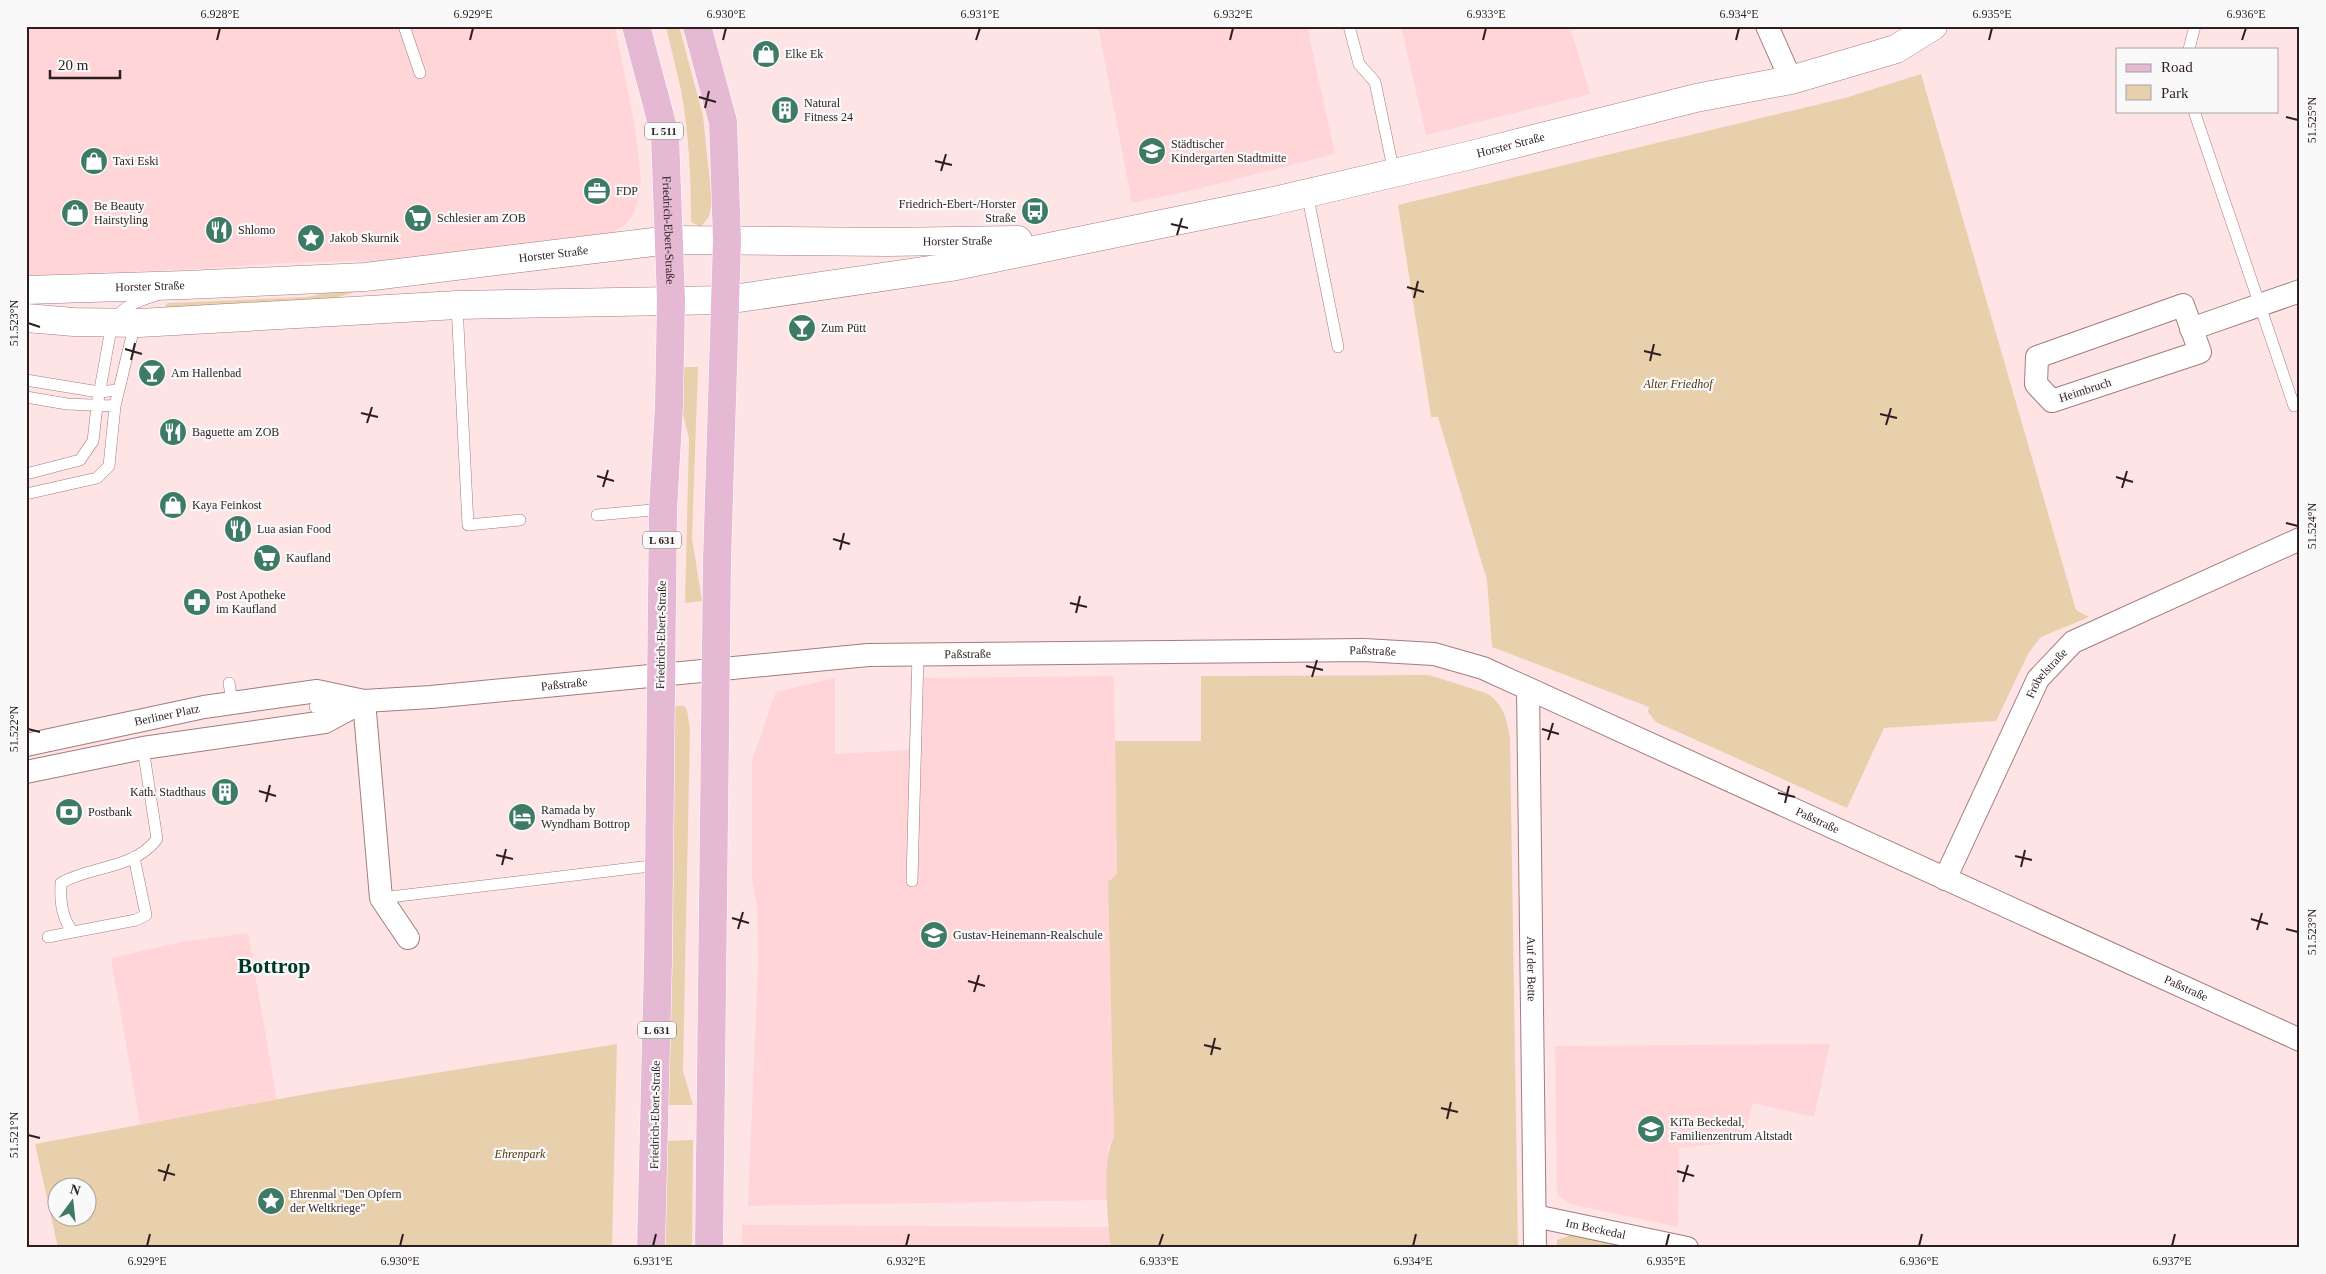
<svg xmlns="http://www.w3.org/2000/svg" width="2326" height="1274" font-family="'Times New Roman',serif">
	<rect width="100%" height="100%" fill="#ffe4e5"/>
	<path fill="#ffd5d7" d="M26,26H615L635,127L641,180L639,198L634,214L625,225L615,231L594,239L413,263L352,261L286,263L195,269L26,276Z
		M1098,26H1307L1335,154L1189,191L1132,203Z
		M1401,26H1570L1590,94L1426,135Z
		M1114,676L1117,874L1108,883L1114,1138L1108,1146L1107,1200L748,1206L758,965L757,906L752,879V760L776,692L835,678V754L909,750L910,678Z
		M248,933L277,1100L140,1124L111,958L182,942Z
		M1830,1044L1814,1117L1753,1103L1743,1141L1679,1148L1678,1227L1570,1204L1557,1194L1555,1046Z
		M742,1225L1109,1227L1111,1248H742Z"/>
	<path fill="#e9d0ac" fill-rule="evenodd" d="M666,26H679L703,116L712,202L709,216L701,227L691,222C691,178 689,133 681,90C676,69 671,48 666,26Z
		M1921,74L2076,610L2089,617L2041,637L2029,652L1996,721L1884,728L1847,808L1656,722L1648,712L1649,707L1492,647L1487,580L1438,417H1431L1398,205L1845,98Z
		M356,286L359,291L303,307L166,310L165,306L168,303L308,297Z
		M680,367H698L692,538L702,601L685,603L689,439L678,393Z
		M1429,675L1486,693C1504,704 1507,719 1510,738L1518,1248H1111C1108,1224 1101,1157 1114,1138L1108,882L1117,874L1115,741H1201V676Z
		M675,706H684L687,710L690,729L683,1071L693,1105H666L673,711Z
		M617,1044L612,1248H58L35,1144L323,1091ZM58,1186H88V1216H58Z
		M693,1140L692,1248H665L666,1141Z
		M1574,1234L1633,1248H1557V1240Z"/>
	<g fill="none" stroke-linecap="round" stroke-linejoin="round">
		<g stroke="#a37c7e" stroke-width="12">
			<path id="lane" d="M404,26L420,73
				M1349,26L1359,64L1375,82L1394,173
				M2189,49L2195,26
				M2194,111L2294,406
				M1307,193L1338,347
				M457,305L468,525L520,520
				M26,380L99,392L118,390
				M26,397L67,404L115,406
				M26,474L80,460L93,441L97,406L112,323C122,306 138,301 157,295
				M26,494L97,478L109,466L115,406L135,323
				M597,515L663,509
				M229,683L232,702
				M315,707L343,704
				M134,857L146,915L136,920L73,932C62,919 60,899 61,883C92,865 133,870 157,839L143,748
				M912,881L918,654
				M381,898L659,865
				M48,937L73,932"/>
		</g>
		<g stroke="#a37c7e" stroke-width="24">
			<g id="street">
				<path d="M1767,26L1791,80"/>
				<path d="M2183,305L2200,352L2052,401L2036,384L2037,357Z"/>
				<path d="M2191,329L2300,291"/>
				<path id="s1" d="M1528,689L1535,1248"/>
				<path d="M364,701L381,898L408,938"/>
				<path id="s2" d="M26,745L204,707L317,691L364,701L431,697L868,655L1364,650L1434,654L1483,668L2300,1040"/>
				<path d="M26,772L143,748L325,722L364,701"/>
				<path id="s3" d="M1945,879L2038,679L2073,642L2300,539"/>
				<path id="s4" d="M1535,1216L1687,1248"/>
			</g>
		</g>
		<g stroke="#a37c7e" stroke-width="29">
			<g id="secondary">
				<path id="s5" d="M26,290L186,285L365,277L670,240L887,242L1018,240"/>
				<path id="s6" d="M26,318L74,322L139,323L457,305L726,300L951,267L1269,202L1467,156L1696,98L1791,80L1896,49L1933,26"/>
			</g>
		</g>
		<g stroke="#fff" stroke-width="29">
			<g id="primary">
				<path id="s7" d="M636,26L665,135L671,300L669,406L663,509L658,962L651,1248"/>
				<path d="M697,26L723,122L727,240L717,561L709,1248"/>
			</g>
		</g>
		<use href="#lane" stroke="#fff" stroke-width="11"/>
		<use href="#street" stroke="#fff" stroke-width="22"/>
		<use href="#secondary" stroke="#fff" stroke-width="28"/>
		<use href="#primary" stroke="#e5b8d3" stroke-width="28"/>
	</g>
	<path fill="none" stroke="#2d1e1f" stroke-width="2" d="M217,40L220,28M470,40L473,28M723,40L726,28M976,40L980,28M1230,40L1233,28M1483,40L1486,28M1736,40L1739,28M1989,40L1992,28M2242,40L2246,28M699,97L716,102M705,108L709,91M2286,117L2298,120M935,161L952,165M941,171L946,154M1171,224L1188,228M1177,235L1182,218M1407,287L1424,292M1414,298L1418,281M28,323L40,327M125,349L142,354M1644,351L1661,355M131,360L135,343M1650,361L1654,344M361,413L378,417M1880,414L1897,418M367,423L372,407M1886,425L1891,408M597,476L614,481M2116,477L2133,482M603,487L608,470M2122,488L2127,471M2286,523L2298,526M833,539L850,544M840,550L844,533M1070,603L1087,607M1076,613L1080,596M1306,666L1323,670M1312,677L1317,660M28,729L40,732M1542,729L1559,734M1548,740L1553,723M259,791L276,796M1778,793L1795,797M266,802L270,785M1785,803L1789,786M496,855L513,859M2015,856L2032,860M502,865L506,849M2021,867L2025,850M732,918L749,923M2251,919L2268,924M738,929L743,912M2286,929L2298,932M2257,930L2262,913M968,981L985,986M974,992L979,975M1204,1045L1221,1049M1211,1055L1215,1038M1441,1108L1458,1112M1447,1119L1451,1102M28,1135L40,1138M158,1170L175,1175M1677,1171L1694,1176M164,1181L169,1164M1683,1182L1688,1165M147,1246L150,1234M400,1246L403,1234M653,1246L656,1234M906,1246L909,1234M1159,1246L1163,1234M1413,1246L1416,1234M1666,1246L1669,1234M1919,1246L1922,1234M2172,1246L2175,1234"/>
	<defs>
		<g id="shop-disc" transform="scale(1.4375)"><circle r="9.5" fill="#3d7b67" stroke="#f9f9f9"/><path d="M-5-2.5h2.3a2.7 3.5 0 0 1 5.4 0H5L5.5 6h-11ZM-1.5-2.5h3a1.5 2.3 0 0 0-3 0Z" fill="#fff"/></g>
		<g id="building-disc" transform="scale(1.4375)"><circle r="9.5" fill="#3d7b67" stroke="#f9f9f9"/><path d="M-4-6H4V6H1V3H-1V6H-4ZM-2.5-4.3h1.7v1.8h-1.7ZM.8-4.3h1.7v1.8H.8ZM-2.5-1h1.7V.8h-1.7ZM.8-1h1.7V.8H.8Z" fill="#fff"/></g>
		<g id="school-disc" transform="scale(1.4375)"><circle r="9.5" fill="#3d7b67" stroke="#f9f9f9"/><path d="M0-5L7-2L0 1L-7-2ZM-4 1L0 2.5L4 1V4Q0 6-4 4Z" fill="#fff"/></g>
		<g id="office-disc" transform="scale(1.4375)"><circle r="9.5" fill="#3d7b67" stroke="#f9f9f9"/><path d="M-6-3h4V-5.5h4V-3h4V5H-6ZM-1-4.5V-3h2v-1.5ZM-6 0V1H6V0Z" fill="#fff"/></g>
		<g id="bus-disc" transform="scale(1.4375)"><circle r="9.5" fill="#3d7b67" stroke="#f9f9f9"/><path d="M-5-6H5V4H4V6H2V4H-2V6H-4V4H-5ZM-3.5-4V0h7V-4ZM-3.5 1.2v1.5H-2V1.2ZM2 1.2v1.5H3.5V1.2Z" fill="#fff"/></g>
		<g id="supermarket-disc" transform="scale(1.4375)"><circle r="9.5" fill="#3d7b67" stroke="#f9f9f9"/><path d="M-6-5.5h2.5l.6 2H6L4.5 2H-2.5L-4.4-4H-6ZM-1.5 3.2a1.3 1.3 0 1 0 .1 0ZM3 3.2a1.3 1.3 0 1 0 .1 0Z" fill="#fff"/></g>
		<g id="restaurant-disc" transform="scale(1.4375)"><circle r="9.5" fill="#3d7b67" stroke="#f9f9f9"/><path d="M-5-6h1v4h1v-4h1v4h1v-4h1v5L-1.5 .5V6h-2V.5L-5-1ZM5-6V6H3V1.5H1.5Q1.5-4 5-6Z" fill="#fff"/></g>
		<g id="sight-disc" transform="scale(1.4375)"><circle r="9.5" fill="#3d7b67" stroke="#f9f9f9"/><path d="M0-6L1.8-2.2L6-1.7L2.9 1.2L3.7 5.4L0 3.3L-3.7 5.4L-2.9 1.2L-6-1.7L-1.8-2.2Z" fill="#fff"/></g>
		<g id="bar-disc" transform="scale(1.4375)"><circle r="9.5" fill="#3d7b67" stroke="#f9f9f9"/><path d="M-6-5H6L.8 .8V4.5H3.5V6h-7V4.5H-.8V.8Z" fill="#fff"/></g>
		<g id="pharmacy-disc" transform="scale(1.4375)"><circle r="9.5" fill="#3d7b67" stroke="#f9f9f9"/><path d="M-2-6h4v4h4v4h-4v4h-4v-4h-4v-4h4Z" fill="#fff"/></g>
		<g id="bank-disc" transform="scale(1.4375)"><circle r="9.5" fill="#3d7b67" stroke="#f9f9f9"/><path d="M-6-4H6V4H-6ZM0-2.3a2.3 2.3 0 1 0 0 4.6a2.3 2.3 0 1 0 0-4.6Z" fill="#fff"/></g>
		<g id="hotel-disc" transform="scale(1.4375)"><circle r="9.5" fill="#3d7b67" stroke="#f9f9f9"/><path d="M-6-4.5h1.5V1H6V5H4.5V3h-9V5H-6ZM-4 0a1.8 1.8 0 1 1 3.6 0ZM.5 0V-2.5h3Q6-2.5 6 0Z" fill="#fff"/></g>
	</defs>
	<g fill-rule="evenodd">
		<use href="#shop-disc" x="766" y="54"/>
		<use href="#building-disc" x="785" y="110"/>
		<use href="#school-disc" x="1152" y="151"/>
		<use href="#shop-disc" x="94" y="161"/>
		<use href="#office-disc" x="597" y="191"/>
		<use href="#bus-disc" x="1035" y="211"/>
		<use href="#shop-disc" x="75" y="213"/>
		<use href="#supermarket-disc" x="418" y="218"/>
		<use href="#restaurant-disc" x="219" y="230"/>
		<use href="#sight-disc" x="311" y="238"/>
		<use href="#bar-disc" x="802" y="328"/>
		<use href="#bar-disc" x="152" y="373"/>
		<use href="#restaurant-disc" x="173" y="432"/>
		<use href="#shop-disc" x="173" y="505"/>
		<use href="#restaurant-disc" x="238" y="529"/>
		<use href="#supermarket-disc" x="267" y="558"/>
		<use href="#pharmacy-disc" x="197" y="602"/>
		<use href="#building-disc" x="225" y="792"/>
		<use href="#bank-disc" x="69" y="812"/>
		<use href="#hotel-disc" x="522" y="817"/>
		<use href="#school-disc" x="934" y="935"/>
		<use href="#school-disc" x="1651" y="1129"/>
		<use href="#sight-disc" x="271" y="1201"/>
	</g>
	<g text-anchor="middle" stroke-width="4.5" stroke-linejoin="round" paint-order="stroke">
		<g fill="#f9f9f9" stroke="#6a6060" stroke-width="1">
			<rect x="645" y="122.5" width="38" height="17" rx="4"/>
			<rect x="643" y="531.5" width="38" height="17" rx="4"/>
			<rect x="638" y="1021.5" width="38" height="17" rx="4"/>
		</g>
		<g font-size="11" font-weight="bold" fill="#2d1e1f">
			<text x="664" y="135">L 511</text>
			<text x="662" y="544">L 631</text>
			<text x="657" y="1034">L 631</text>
		</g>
		<g font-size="12" fill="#2d1e1f" stroke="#f9f9f9" text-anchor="start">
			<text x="785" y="58">Elke Ek</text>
			<text x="804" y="107">Natural<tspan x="804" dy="14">Fitness 24</tspan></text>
			<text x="1171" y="148">Städtischer<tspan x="1171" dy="14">Kindergarten Stadtmitte</tspan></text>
			<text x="113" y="165">Taxi Eski</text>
			<text x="616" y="195">FDP</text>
			<text x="1016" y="208" text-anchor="end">Friedrich-Ebert-/Horster<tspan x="1016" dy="14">Straße</tspan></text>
			<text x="94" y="210">Be Beauty<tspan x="94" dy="14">Hairstyling</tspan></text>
			<text x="437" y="222">Schlesier am ZOB</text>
			<text x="238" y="234">Shlomo</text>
			<text x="330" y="242">Jakob Skurnik</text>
			<text x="821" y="332">Zum Pütt</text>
			<text x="171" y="377">Am Hallenbad</text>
			<text x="192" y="436">Baguette am ZOB</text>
			<text x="192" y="509">Kaya Feinkost</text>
			<text x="257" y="533">Lua asian Food</text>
			<text x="286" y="562">Kaufland</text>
			<text x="216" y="599">Post Apotheke<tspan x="216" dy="14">im Kaufland</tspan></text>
			<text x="206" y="796" text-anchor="end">Kath. Stadthaus</text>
			<text x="541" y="814">Ramada by<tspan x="541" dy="14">Wyndham Bottrop</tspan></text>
			<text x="88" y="816">Postbank</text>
			<text x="953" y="939">Gustav-Heinemann-Realschule</text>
			<text x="1670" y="1126">KiTa Beckedal,<tspan x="1670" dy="14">Familienzentrum Altstadt</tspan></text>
			<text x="290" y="1198">Ehrenmal "Den Opfern<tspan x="290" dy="14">der Weltkriege"</tspan></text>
		</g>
		<g font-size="12" fill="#2d1e1f" stroke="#f9f9f9">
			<text dy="4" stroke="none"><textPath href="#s6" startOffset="1501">Horster Straße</textPath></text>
			<text dy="4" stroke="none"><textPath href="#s7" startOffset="208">Friedrich-Ebert-Straße</textPath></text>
			<text dy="4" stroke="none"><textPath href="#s5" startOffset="934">Horster Straße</textPath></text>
			<text dy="4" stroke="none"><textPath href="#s5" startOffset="529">Horster Straße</textPath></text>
			<text dy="4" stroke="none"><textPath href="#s5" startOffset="124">Horster Straße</textPath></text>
			<text transform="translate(2085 390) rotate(-18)" y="4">Heimbruch</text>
			<text transform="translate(661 635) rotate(-89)" y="4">Friedrich-Ebert-Straße</text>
			<text dy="4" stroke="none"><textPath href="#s2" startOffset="1355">Paßstraße</textPath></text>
			<text dy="4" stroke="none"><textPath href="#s2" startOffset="950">Paßstraße</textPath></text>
			<text dy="4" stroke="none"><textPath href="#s3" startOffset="230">Fröbelstraße</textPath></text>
			<text dy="4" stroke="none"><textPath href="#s2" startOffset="545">Paßstraße</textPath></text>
			<text dy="4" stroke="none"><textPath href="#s2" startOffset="144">Berliner Platz</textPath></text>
			<text dy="4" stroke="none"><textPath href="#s2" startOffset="1835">Paßstraße</textPath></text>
			<text dy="4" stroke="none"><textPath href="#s1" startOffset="280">Auf der Bette</textPath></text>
			<text dy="4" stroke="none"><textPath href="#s2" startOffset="2240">Paßstraße</textPath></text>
			<text transform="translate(655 1115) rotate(-89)" y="4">Friedrich-Ebert-Straße</text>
			<text dy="4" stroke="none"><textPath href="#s4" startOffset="62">Im Beckedal</textPath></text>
		</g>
		<g font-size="12" font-style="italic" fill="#4f370e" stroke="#f9f9f9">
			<text x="1678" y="388">Alter Friedhof</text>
			<text x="520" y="1158">Ehrenpark</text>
		</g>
		<g font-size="22" font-weight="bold" fill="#003729" stroke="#f9f9f9">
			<text x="274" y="973">Bottrop</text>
		</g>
	</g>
	<rect width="2326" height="1274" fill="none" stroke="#f9f9f9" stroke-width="55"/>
	<rect x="2116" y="48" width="162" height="65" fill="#f9f9f9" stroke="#a7a1a2"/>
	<rect x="2126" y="64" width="25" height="8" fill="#e5b8d3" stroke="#a7a1a2"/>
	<text x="2161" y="72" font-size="15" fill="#2d1e1f">Road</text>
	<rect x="2126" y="85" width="25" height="15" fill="#e9d0ac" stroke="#a7a1a2"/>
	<text x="2161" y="98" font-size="15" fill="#2d1e1f">Park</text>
	<g transform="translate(72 1202) rotate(15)"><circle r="24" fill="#f9f9f9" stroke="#a7a1a2"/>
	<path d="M0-4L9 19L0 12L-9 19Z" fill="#3d7b67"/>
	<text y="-8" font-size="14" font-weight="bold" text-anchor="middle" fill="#2d1e1f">N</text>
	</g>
	<path d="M50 70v8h70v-8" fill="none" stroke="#2d1e1f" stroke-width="2.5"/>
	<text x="58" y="70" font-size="15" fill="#2d1e1f" stroke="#f9f9f9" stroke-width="4" paint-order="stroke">20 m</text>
	<rect x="28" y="28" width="2270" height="1218" fill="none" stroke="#2d1e1f" stroke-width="2"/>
	<g font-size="12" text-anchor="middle" fill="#2d1e1f">
		<text x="220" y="18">6.928°E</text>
		<text x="473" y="18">6.929°E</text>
		<text x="726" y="18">6.930°E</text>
		<text x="980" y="18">6.931°E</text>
		<text x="1233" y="18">6.932°E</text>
		<text x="1486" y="18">6.933°E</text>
		<text x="1739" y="18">6.934°E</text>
		<text x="1992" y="18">6.935°E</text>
		<text x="2246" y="18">6.936°E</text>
		<text transform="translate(2312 120) rotate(-90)" y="4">51.525°N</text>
		<text transform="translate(14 323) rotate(-90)" y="4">51.523°N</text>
		<text transform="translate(2312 526) rotate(-90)" y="4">51.524°N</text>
		<text transform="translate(14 729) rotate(-90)" y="4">51.522°N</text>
		<text transform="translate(2312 932) rotate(-90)" y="4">51.523°N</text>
		<text transform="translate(14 1135) rotate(-90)" y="4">51.521°N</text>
		<text x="147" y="1265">6.929°E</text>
		<text x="400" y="1265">6.930°E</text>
		<text x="653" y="1265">6.931°E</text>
		<text x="906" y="1265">6.932°E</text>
		<text x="1159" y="1265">6.933°E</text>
		<text x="1413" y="1265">6.934°E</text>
		<text x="1666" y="1265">6.935°E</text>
		<text x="1919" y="1265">6.936°E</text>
		<text x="2172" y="1265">6.937°E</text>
	</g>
</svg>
